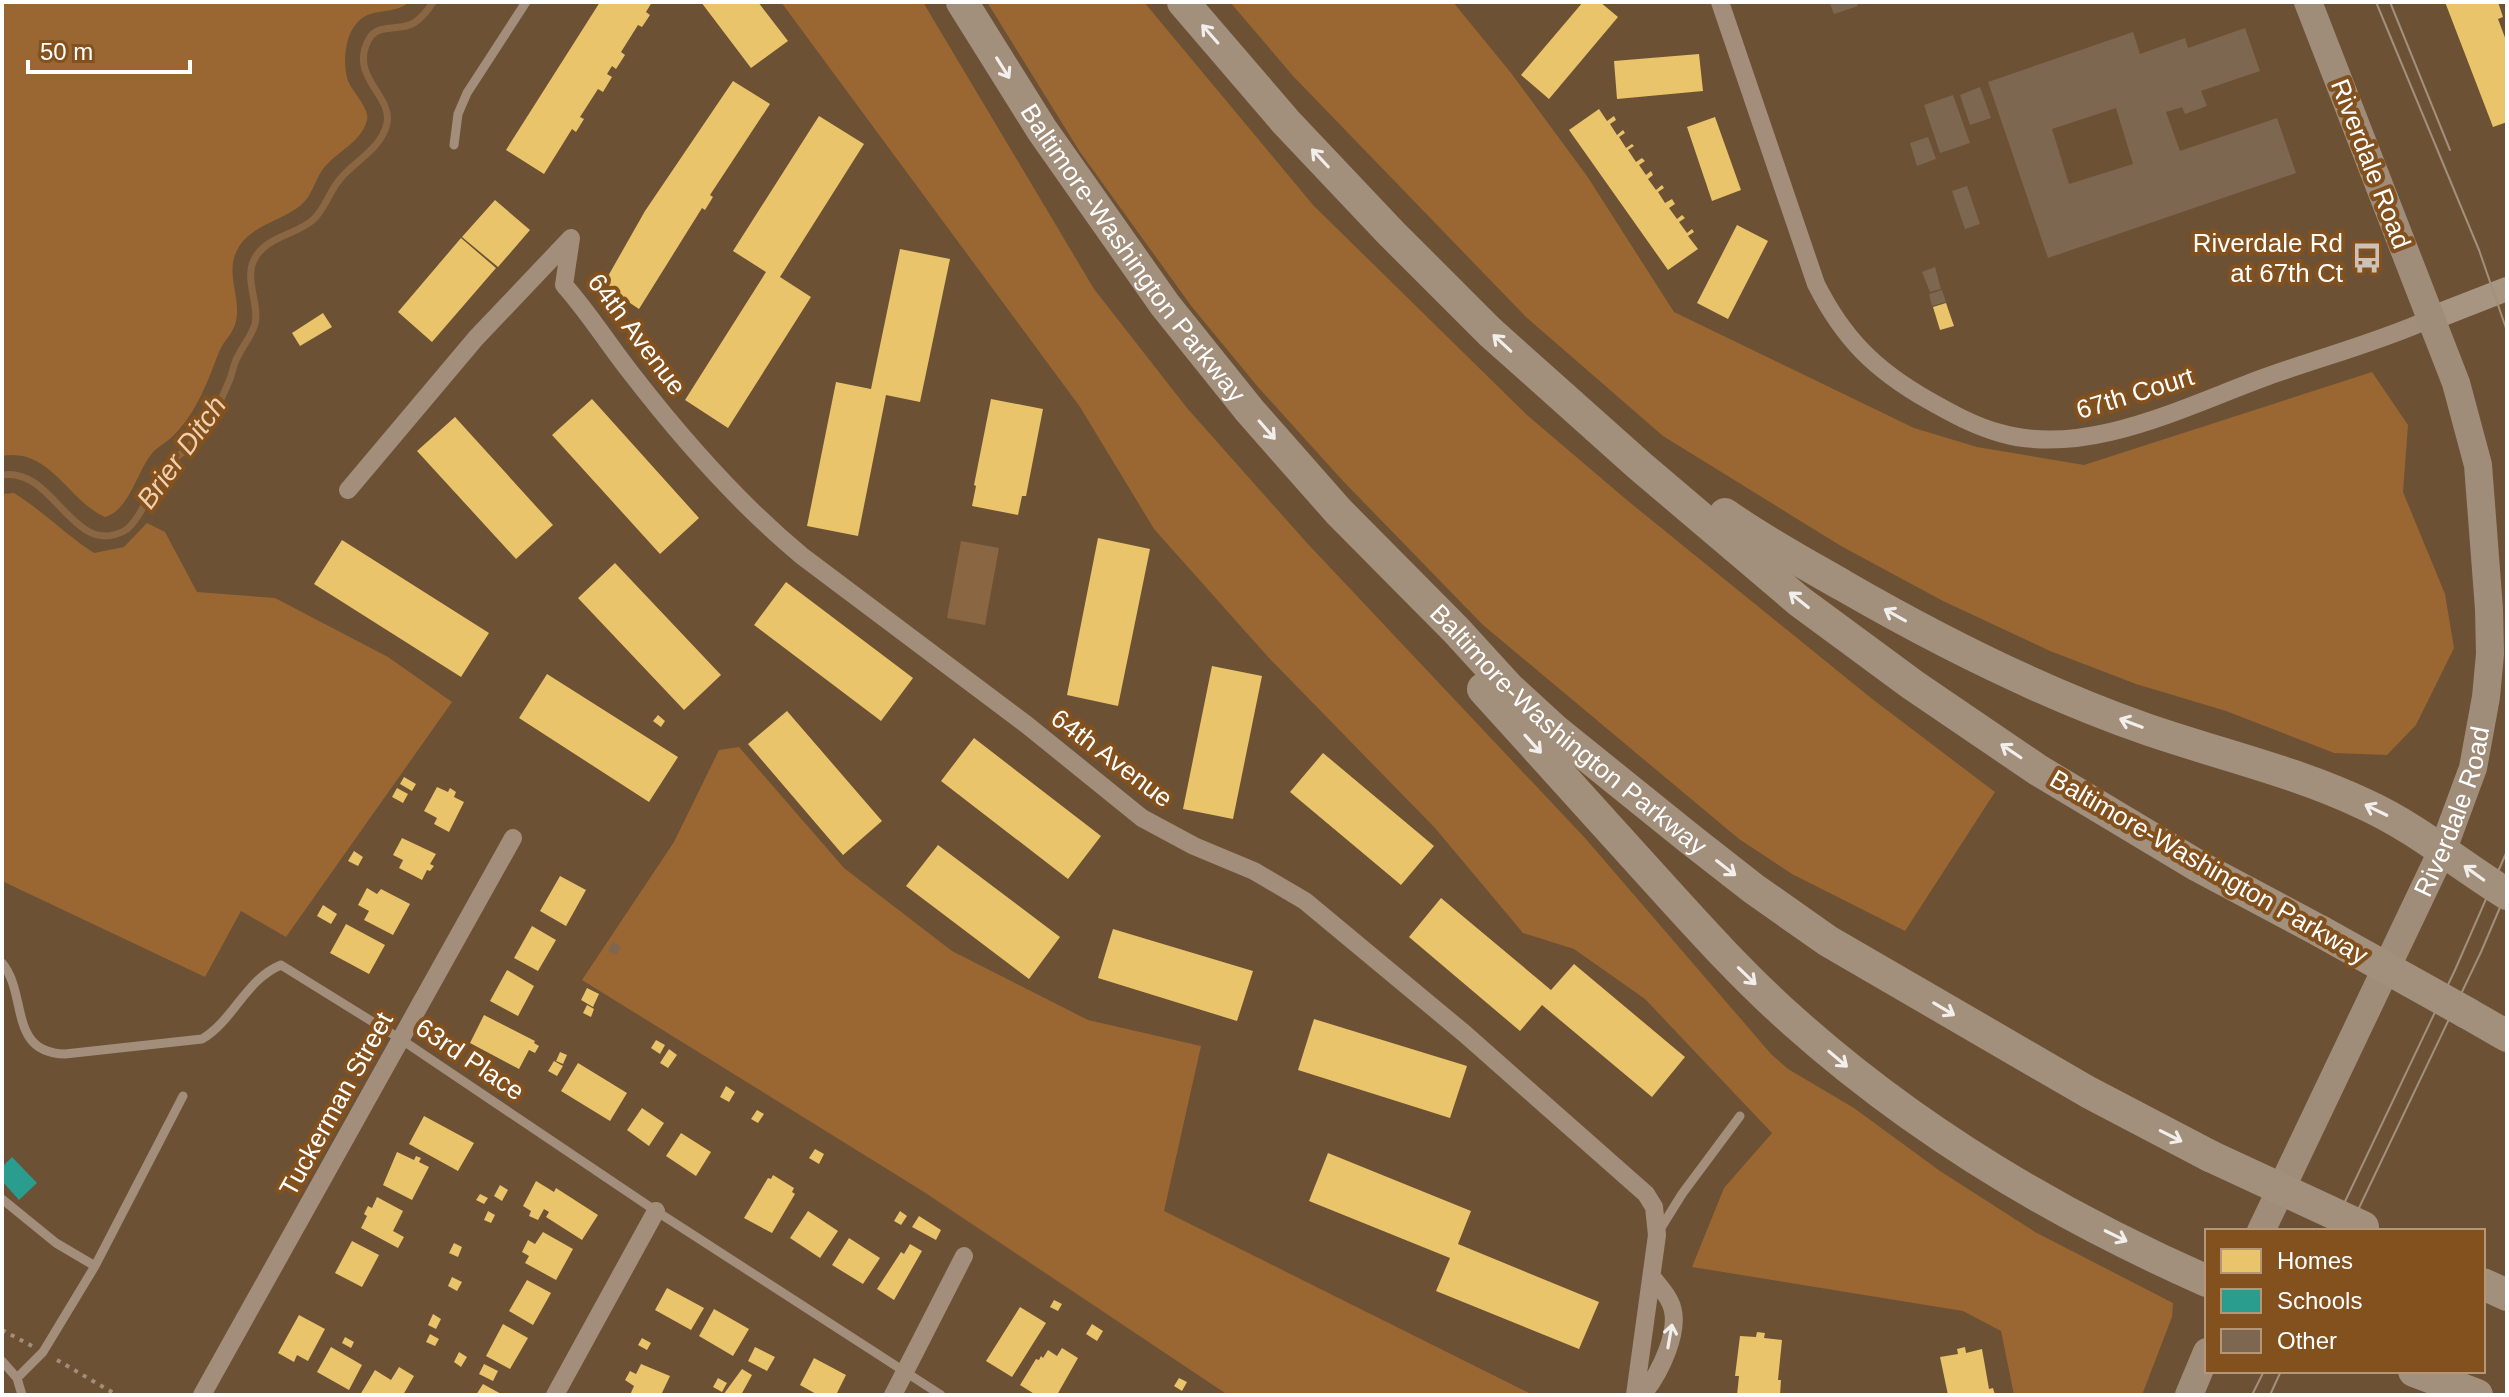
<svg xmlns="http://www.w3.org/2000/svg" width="2509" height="1397" font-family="Arial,sans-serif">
	<rect width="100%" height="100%" fill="#6c5135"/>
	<path fill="#9a6632" d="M2,2H409C391,18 367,3 352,30C344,43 343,70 349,83C354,93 370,110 367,120C362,142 336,152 323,169C315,180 312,196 301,205C280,223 246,225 235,255C227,276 241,300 236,321C234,333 223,341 219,352C207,383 197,412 173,436C167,442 159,446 154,451C136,471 131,509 105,517C68,501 50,447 2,456Z
		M781,2H923L1094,289L1187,408L1307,543L1585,838L1771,1054L1788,1069L1854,1108L1940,1171L2035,1232L2173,1303L2172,1317L2142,1395H2014L2001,1331L1963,1311L1692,1267L1724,1188L1772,1133L1645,999L1574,949L1523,933L1435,828L1269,658L1154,529L1080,407Z
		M987,2H1144L1313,205L1527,415L1628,501L1871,698L1995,792L1905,931L1792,874L1739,839L1483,625L1343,481L1258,387L1192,307L1080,152Z
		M1230,2H1453L1511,73L1587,176L1674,312L1914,428L1977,447L2084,465L2372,372L2408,425L2403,492L2445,594L2454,648L2416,725L2387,755L2334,753L2226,711L2136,684L2050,651L1943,601L1841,546L1663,436L1526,317L1293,76Z
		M14,493C43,511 66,535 94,553L124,547L147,523L165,532L197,592L275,598L388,657L452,702L286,937L241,911L205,977L2,881V494Z
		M739,747L844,868L952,951L1088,1020L1201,1046L1164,1211L1533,1395H1228L924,1192L582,980L674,842L719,750Z"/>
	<path fill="#8a6642" d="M961,541L999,548L985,625L947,618Z"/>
	<path fill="#e9c46a" d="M600,2H652L646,12L650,15L642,27L638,25L621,52L625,55L616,69L612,66L607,74L612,77L603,92L598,89L580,117L584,119L576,132L572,129L544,174L506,150Z
		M701,2H758L788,41L751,68Z
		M1583,2H1600L1618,17L1549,99L1521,75Z
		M2445,2H2498L2503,17L2498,19L2507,43V122L2493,127Z
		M1699,54L1703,91L1617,99L1614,61Z
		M733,81L770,104L710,195L713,197L705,210L702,208L639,309L603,285L645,211Z
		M1599,109L1607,121L1614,116L1616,120L1610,124L1617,135L1623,130L1625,133L1619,137L1626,148L1632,144L1634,146L1628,150L1636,162L1642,158L1645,161L1639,165L1646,175L1651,171L1653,175L1648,179L1656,190L1662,185L1664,188L1658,192L1665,203L1672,199L1675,204L1669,208L1677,219L1682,215L1685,218L1679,222L1687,233L1692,229L1694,232L1688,236L1698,249L1668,270L1569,130Z
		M819,116L864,144L780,277L811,297L728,428L685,400L766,272L733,251Z
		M1715,117L1741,190L1712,201L1687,127Z
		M495,200L530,230L498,267L462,237Z
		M1737,225L1768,241L1728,319L1697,303Z
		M461,238L496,268L432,342L398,312Z
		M900,249L950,259L920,402L886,395L858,536L807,526L836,382L871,389Z
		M1946,303L1954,326L1940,330L1933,307Z
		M323,313L332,327L300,346L292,333Z
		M592,399L699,518L660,554L552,435Z
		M991,399L1043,409L1026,496H1022L1018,515L972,506L976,486L974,485Z
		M455,417L553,525L516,559L417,451Z
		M1098,538L1150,549L1118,706L1067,695Z
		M342,540L489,633L461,677L314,584Z
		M615,563L721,675L684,710L578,598Z
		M786,582L913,678L881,721L754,625Z
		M1212,666L1262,676L1233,819L1183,809Z
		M547,674L678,757L649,802L519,718Z
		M787,711L882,821L843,855L748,744Z
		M658,715L665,721L661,727L653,721Z
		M974,738L1101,836L1068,879L941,781Z
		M1323,753L1434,846L1401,885L1290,792Z
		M404,777L416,784L412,791L400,784Z
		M437,787L448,792L450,788L456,792L454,797L464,802L449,832L434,824L437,818L424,811Z
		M397,788L408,794L403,803L392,797Z
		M402,838L436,854L430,864L434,866L430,871L427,870L422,880L399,868L403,860L393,855Z
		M938,845L1060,937L1029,979L906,886Z
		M354,851L363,857L358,866L348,861Z
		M560,876L586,890L566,926L540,911Z
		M367,888L377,894L381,889L410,904L393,935L364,920L369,911L358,905Z
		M1441,898L1551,990L1574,964L1685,1057L1652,1097L1542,1005L1520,1031L1409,937Z
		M323,905L337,914L331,924L317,916Z
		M346,924L385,945L369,974L330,953Z
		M532,926L556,940L538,971L514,958Z
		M1113,929L1253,971L1237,1021L1098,978Z
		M507,970L534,986L518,1016L490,1001Z
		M587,988L599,994L593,1007L581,1000Z
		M587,1005L594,1009L591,1017L583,1013Z
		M484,1015L535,1041L534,1043L539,1046L535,1053L529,1050L519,1069L470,1043Z
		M1314,1019L1467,1066L1450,1118L1298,1070Z
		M656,1040L665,1045L660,1054L651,1048Z
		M669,1049L677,1055L668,1068L660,1063Z
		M560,1052L567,1055L563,1064L556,1061Z
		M554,1061L563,1066L557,1076L548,1071Z
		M578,1063L627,1093L610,1121L561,1091Z
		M726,1086L735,1092L729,1102L720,1097Z
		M642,1108L664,1123L649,1146L627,1130Z
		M757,1110L764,1114L758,1123L751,1119Z
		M424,1116L474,1143L458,1171L409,1144Z
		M681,1133L711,1152L696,1176L666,1156Z
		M815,1149L824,1154L819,1164L809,1158Z
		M397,1152L414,1160L416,1156L421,1158L419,1162L429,1167L412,1200L383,1185Z
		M1328,1153L1471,1211L1458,1244L1599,1302L1579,1349L1436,1291L1450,1258L1309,1201Z
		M773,1175L794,1188L792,1192L795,1194L772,1233L744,1218L768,1178L771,1179Z
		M536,1181L554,1192L556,1188L598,1215L582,1240L546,1217L549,1212L544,1209L538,1220L529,1216L531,1211L523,1206Z
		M500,1185L508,1190L502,1201L494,1196Z
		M480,1194L488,1198L484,1204L476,1200Z
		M377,1197L403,1211L393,1231L404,1237L398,1248L361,1228L367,1216L364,1214L368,1206L372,1208Z
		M488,1211L495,1215L491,1223L484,1220Z
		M808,1211L838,1231L820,1258L790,1238Z
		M900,1211L907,1216L901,1225L894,1221Z
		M919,1216L941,1230L936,1240L912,1227Z
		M543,1232L573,1249L556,1280L525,1263L529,1256L522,1252L528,1240L535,1244Z
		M849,1238L880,1258L863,1284L832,1265Z
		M352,1241L379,1255L362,1287L335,1273Z
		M454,1243L462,1247L458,1257L449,1253Z
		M910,1244L922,1251L894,1300L877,1289L901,1252L904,1254Z
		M452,1277L462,1282L457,1291L448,1286Z
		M527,1280L551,1293L533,1325L509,1311Z
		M667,1288L704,1308L691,1330L655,1310Z
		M1054,1300L1062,1304L1058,1311L1050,1307Z
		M1020,1307L1046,1323L1012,1377L986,1361Z
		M714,1309L749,1329L733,1356L699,1336Z
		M433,1314L441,1319L436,1329L428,1325Z
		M299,1315L325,1329L308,1361L297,1355L294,1362L278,1353Z
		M503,1324L528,1338L510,1369L486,1356Z
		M1092,1324L1103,1331L1097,1341L1086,1334Z
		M1757,1332L1765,1333L1764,1338L1782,1340L1778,1380H1781L1780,1395H1737L1739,1376H1735L1740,1336L1756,1337Z
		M430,1334L439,1339L435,1346L426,1342Z
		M345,1337L354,1342L351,1348L342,1343Z
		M642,1338L651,1343L647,1350L638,1345Z
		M331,1347L362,1365L349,1390L317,1372Z
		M755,1347L775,1357L767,1371L748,1361Z
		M1965,1347L1966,1353L1982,1349L1989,1389L1993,1388L1995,1395H1948L1940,1357L1958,1354L1957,1349Z
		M1062,1348L1078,1358L1057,1395H1036L1020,1385L1036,1359L1039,1360L1041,1356L1043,1358L1048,1350L1057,1356Z
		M459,1352L467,1357L461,1367L454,1362Z
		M814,1358L846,1375L836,1395H818L800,1385Z
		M484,1364L498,1371L493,1381L479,1374Z
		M641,1364L670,1376L661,1395H630L634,1386L625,1380L630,1371L636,1374Z
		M399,1367L414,1376L403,1395H360L375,1370L391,1380Z
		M742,1369L752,1375L741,1395H723Z
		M718,1378L727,1383L722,1392L713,1387Z
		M1179,1378L1187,1382L1182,1391L1174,1386Z
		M483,1384L503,1395H476Z"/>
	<path fill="#2a9d8f" d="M12,1157L37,1183L19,1200L2,1181V1167Z"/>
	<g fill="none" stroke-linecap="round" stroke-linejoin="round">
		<path stroke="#8a6642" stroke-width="7" d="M2,475C54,466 72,558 124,531C139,523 153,485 164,470C170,460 182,455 190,445C207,425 221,403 230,379C233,371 234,362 238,356C244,344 251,337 255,324C260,304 243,278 255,258C267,236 297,235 314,219C324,209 329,194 337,183C351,162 381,151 387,123C393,96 348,76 369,39C378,23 398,31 412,24C420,20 429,9 433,2"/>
	</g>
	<path fill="#7d6751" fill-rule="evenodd" d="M1835,2H1857L1858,6L1834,14L1830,4Z
		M2245,28L2260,71L2201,91L2207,106L2185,114L2182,107L2166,112L2180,151L2277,118L2296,173L2048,258L1988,82L2133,32L2140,54L2185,38L2188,48ZM2116,108L2133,164L2069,184L2052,129Z
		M1980,87L1991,118L1970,125L1960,95Z
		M1953,95L1970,143L1940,153L1924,105Z
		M1928,137L1936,159L1917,166L1910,143Z
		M1967,186L1980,224L1965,229L1952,191Z
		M1935,267L1941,289L1930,292L1922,272Z
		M1942,290L1946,302L1932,306L1929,294Z
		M613,942L621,947L616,955L608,951Z"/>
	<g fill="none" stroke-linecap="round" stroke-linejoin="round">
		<path stroke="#a28e7b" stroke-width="4" stroke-dasharray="4 6" stroke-linecap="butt" d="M2,1330L32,1346
			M57,1360L117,1395"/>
		<path stroke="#a28e7b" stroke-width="9" d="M454,145L458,114L467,93L526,2
			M2,963C28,994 8,1053 65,1054L202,1039C234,1020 246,979 281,965L402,1040L656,1211L941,1395
			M2,1199L56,1243L95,1266
			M1659,1231L1682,1194L1740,1116
			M2,1361L17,1378L22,1395
			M17,1378L43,1352L95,1266L183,1096"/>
		<path stroke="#a28e7b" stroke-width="18" d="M1720,2L1816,284C1843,338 1875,370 1928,400C1951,413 1974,426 2000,433C2085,458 2184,407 2263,378C2318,358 2376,343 2430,319
			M571,238L564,285C589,313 608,344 631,373C682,439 737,502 802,556L1027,725L1142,818L1194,846L1254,871L1305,901L1465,1034L1646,1194L1654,1207L1657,1235L1635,1395
			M348,490L476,338L571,238
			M202,1395L513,838
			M555,1395L656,1211
			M893,1395L964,1256
			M1642,1395C1659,1375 1683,1328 1670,1302C1666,1293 1658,1285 1652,1277"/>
		<path stroke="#a79582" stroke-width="24" d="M2430,319L2507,289"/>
		<g stroke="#9f8d7a" stroke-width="28">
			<path id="s1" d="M2261,1231L2443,849L2473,768L2486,697L2490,654L2489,609L2478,465L2456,383L2308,2"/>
			<path d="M2189,1395L2207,1352"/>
		</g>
		<g stroke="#a28f7c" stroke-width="32">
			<path id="s2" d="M962,2L1042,130L1165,305L1250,411L1339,512L1456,630L1509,688L1556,731L1690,839L1754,889L1828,941L2088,1092L2210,1156"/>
			<path d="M1183,2L1286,122L1391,233L1490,332L1640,466L1799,601L1913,685L2038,770L2198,866L2320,931"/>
			<path d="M1725,514C1763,541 1804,563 1844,586C1941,642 2040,692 2146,729C2218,754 2294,771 2364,804C2417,828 2458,864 2507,894"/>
			<path d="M1483,689C1537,749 1591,809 1645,868C1693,921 1740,974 1793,1021C1915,1130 2057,1215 2207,1281"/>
			<path d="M2467,1013L2507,1036"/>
			<path d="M2483,1284L2507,1295"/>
			<path d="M2414,1371L2477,1395"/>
		</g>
		<path stroke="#a28f7c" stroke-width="2" d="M2376,2L2479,250L2507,331
			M2390,2L2450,150
			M2331,1231L2455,970L2507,851
			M2348,1231L2481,952L2507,891
			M2252,1395L2264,1371
			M2270,1395L2281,1371"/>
		<path stroke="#a28f7c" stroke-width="32" d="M2320,931L2467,1013
			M2210,1156L2363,1227"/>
	</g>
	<defs><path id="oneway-shaft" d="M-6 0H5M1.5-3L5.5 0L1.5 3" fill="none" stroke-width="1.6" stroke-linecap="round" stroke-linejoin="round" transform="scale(2)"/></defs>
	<g stroke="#f1eeeb">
		<use href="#oneway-shaft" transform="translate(1210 34) rotate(-131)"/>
		<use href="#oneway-shaft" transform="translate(1003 68) rotate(58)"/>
		<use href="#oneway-shaft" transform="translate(1320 158) rotate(-133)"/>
		<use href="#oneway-shaft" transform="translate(1502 343) rotate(-137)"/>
		<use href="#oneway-shaft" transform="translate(1267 430) rotate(49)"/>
		<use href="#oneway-shaft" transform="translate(1799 600) rotate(-141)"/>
		<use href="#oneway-shaft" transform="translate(1895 615) rotate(-151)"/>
		<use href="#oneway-shaft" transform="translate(2131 723) rotate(-159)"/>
		<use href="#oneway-shaft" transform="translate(1533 744) rotate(48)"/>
		<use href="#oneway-shaft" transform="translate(2011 751) rotate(-146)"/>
		<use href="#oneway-shaft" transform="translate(2376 810) rotate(-154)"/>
		<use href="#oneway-shaft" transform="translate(1726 868) rotate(38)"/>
		<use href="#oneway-shaft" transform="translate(2474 873) rotate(-144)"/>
		<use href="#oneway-shaft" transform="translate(1747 976) rotate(44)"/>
		<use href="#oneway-shaft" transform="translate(1944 1009) rotate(31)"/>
		<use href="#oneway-shaft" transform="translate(1838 1059) rotate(40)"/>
		<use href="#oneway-shaft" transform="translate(2171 1136) rotate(27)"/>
		<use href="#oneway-shaft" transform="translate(2116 1236) rotate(26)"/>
		<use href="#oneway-shaft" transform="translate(1670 1336) rotate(-80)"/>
	</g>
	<defs>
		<g id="bus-bare" transform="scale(2.4)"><path d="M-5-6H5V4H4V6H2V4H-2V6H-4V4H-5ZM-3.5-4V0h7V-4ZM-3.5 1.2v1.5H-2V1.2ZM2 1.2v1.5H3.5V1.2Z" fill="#ccc2b8" stroke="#83511e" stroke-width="2.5" paint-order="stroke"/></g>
	</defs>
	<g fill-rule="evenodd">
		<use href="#bus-bare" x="2367" y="258"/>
	</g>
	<g text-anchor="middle" stroke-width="8" stroke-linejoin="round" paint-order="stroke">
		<g font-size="26" fill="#fff" stroke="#83511e">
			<text transform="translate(2371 164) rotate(69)" y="9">Riverdale Road</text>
			<text dy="9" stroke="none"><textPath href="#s2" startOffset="304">Baltimore-Washington Parkway</textPath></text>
			<text transform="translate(637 334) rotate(53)" y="9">64th Avenue</text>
			<text transform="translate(2135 393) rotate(-17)" y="9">67th Court</text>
			<text dy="9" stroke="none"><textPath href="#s2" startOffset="952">Baltimore-Washington Parkway</textPath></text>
			<text transform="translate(1112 758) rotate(37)" y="9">64th Avenue</text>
			<text dy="9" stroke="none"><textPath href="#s1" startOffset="462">Riverdale Road</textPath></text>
			<text transform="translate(2209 867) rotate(30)" y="9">Baltimore-Washington Parkway</text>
			<text transform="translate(470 1059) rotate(34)" y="9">63rd Place</text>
			<text transform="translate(336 1104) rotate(-61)" y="9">Tuckerman Street</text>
		</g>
		<g font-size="26" fill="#fff" stroke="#83511e" text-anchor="end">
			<text x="2343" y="252">Riverdale Rd<tspan x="2343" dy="30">at 67th Ct</tspan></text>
		</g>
		<g font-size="28" font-style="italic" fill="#f1d0b0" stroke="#83511e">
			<text transform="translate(181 452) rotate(-54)" y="10">Brier Ditch</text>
		</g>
	</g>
	<rect width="2509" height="1397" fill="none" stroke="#ffffff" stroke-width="8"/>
	<rect x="2205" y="1229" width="280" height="144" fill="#83511e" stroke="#b59778" stroke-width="2"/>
	<rect x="2221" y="1249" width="40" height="24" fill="#e9c46a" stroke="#b59778" stroke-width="2"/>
	<text x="2277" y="1269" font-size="24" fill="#ffffff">Homes</text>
	<rect x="2221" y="1289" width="40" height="24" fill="#2a9d8f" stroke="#b59778" stroke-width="2"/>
	<text x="2277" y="1309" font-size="24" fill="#ffffff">Schools</text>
	<rect x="2221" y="1329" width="40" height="24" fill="#7d6751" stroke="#b59778" stroke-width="2"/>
	<text x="2277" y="1349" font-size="24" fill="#ffffff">Other</text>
	<path d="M28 60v12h162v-12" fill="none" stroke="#ffffff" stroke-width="4"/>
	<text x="40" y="60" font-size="24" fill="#ffffff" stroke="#83511e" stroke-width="6" paint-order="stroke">50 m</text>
</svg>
